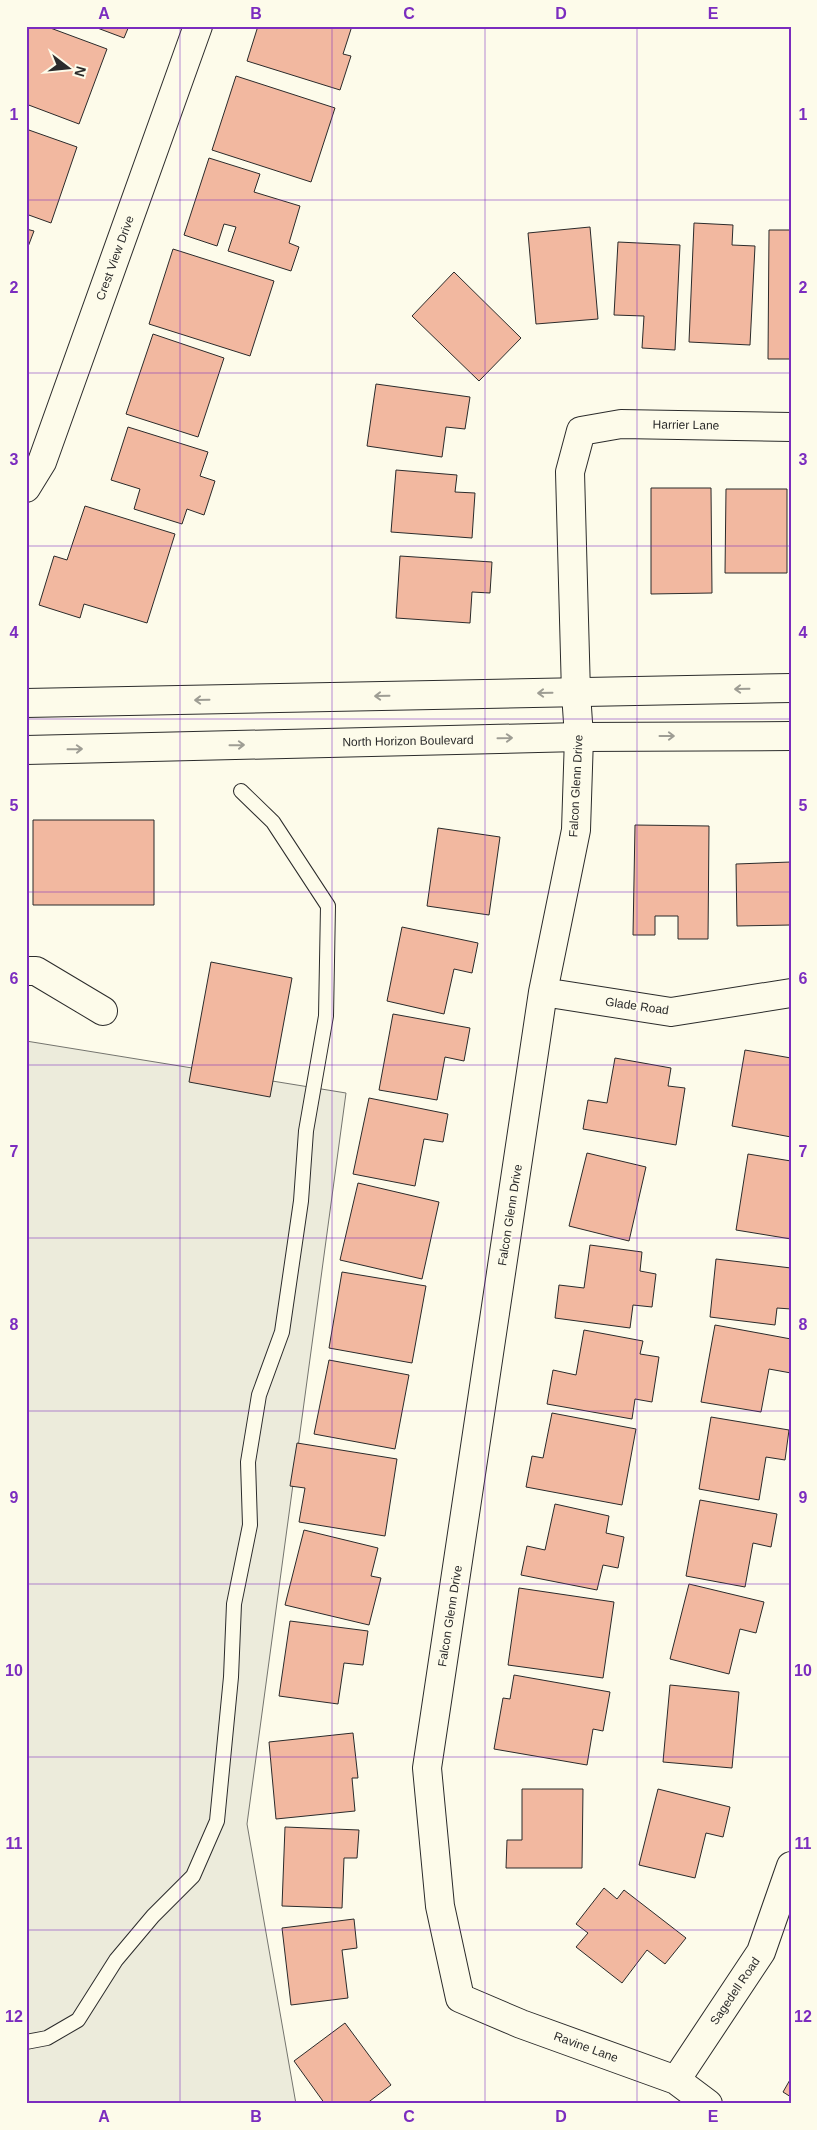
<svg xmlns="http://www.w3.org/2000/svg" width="817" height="2130" font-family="Arial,sans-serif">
	<rect width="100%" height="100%" fill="#fdfbea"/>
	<path fill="#ecebdb" stroke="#74746e" d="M26,1041L346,1093L247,1824L296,2104H26Z"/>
	<path fill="#f2b8a0" stroke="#2b2b2b" d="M26,26H45L107,49L79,124L26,104Z
		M92,26H129L124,38Z
		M258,26H352L343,54L351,56L340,90L247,61Z
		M236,76L335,108L311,182L212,150Z
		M26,129L77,147L51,223L26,214Z
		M209,158L260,174L254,192L300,206L289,243L299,247L291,271L228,251L236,227L224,224L217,246L184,235Z
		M694,223L733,225L732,245L755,246L750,345L689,342Z
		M590,227L598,319L536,324L528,233Z
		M26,229L34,231L26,252Z
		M769,230H791V359H768Z
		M618,242L680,245L675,350L642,348L644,316L614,315Z
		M173,249L274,281L250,356L149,324Z
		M454,272L521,338L479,381L412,316Z
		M153,334L224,358L198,437L126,414Z
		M376,384L470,397L465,429L446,427L442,457L367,446Z
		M128,427L208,452L200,476L215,481L204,515L187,509L182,524L134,509L140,489L111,480Z
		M396,470L457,475L455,492L475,493L472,538L391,532Z
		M651,488H711L712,593L651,594Z
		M726,489H787V573H725Z
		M85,506L175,534L147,623L84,604L80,618L39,605L54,556L67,560Z
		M400,556L492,562L490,593L472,592L470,623L396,618Z
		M33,820H154V905H33Z
		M635,825L709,826L708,939H678V916H655V935H633Z
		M438,828L500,837L489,915L427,906Z
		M791,862V925L737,926L736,864Z
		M402,927L478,943L472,973L454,969L444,1014L387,1001Z
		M211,962L292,978L270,1097L189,1082Z
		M393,1014L470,1028L464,1061L445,1057L437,1100L379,1090Z
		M745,1050L791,1058V1137L732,1126Z
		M615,1058L671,1068L668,1086L685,1088L676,1145L583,1129L588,1100L607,1103Z
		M369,1098L448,1114L443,1142L424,1139L415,1186L353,1174Z
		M587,1153L646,1167L629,1241L569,1226Z
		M748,1154L791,1161V1239L736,1230Z
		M358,1183L439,1202L422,1279L340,1260Z
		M590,1245L642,1252L640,1271L656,1274L652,1307L633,1305L630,1328L555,1318L559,1285L584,1288Z
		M716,1259L791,1268V1309L777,1308L775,1325L710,1317Z
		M342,1272L426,1286L412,1363L329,1348Z
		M715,1325L791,1339V1373L769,1369L761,1412L701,1402Z
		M584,1330L643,1341L640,1354L659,1357L652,1402L635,1399L632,1419L547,1404L553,1370L576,1375Z
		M329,1360L409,1375L395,1449L314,1434Z
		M552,1413L636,1429L622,1505L526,1487L532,1456L543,1458Z
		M711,1417L789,1430L785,1460L766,1457L759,1500L699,1489Z
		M297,1443L397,1459L385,1536L299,1522L305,1488L290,1486Z
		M700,1500L777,1514L771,1547L753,1543L745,1587L686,1576Z
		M555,1504L609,1516L606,1533L624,1537L618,1568L603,1565L597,1590L521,1575L527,1546L545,1550Z
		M304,1530L378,1548L371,1576L381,1578L369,1625L285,1605Z
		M689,1584L764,1602L756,1633L740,1629L729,1674L670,1659Z
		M519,1588L614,1602L603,1678L508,1665Z
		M290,1621L368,1631L363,1665L344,1663L338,1704L279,1696Z
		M514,1675L610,1692L603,1731L593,1729L587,1765L494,1749L503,1698L510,1699Z
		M670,1685L739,1692L732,1768L663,1762Z
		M353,1733L358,1778H352L355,1811L276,1819L269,1742Z
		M522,1789H583L582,1868H506L507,1840H522Z
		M658,1789L730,1807L723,1837L706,1833L695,1878L639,1865Z
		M285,1827L359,1830L357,1858H344L342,1908L282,1906Z
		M604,1888L617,1899L624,1890L686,1938L665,1964L647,1950L622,1983L576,1947L588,1933L576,1924Z
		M354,1919L357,1948L342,1950L348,1998L291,2005L282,1928Z
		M345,2023L391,2085L366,2104H325L294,2061Z
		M791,2078V2097L783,2092Z"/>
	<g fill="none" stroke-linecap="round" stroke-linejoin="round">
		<g stroke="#2b2b2b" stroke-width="16">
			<path id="service" d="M26,2042L47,2038L78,2020L116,1960L153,1916L193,1876L217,1821L231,1677L234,1604L250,1525L248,1462L259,1395L282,1332L301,1201L306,1131L326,1016L328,906L273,822L241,791"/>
		</g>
		<g stroke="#2b2b2b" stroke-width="30">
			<path id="minor" d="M26,488L42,462L198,26
				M26,971H36L103,1011
				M543,992L671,1012L791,993
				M676,2080L761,1952L791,1866
				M708,2104L676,2080L521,2024L460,1998L440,1906L427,1768L543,992L576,830L579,737L576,693L570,472L581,431L621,424L791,427"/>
		</g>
		<g stroke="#2b2b2b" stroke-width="30">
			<path id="tertiary" d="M26,703L791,688
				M26,750L579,737L791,736"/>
		</g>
		<use href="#service" stroke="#fdfbea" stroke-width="14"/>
		<use href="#minor" stroke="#fdfbea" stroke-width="28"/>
		<use href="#tertiary" stroke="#fdfbea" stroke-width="28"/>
	</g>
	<defs><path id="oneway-shaft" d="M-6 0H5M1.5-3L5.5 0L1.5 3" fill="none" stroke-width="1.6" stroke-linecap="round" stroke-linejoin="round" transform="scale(1.25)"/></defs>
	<g stroke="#9e9d94">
		<use href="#oneway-shaft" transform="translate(742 689) rotate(179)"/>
		<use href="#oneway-shaft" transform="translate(545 693) rotate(179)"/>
		<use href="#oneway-shaft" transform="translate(382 696) rotate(179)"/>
		<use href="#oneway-shaft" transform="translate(202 700) rotate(179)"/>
		<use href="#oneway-shaft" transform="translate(667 736)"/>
		<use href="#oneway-shaft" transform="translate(505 738) rotate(-1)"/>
		<use href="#oneway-shaft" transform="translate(237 745) rotate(-1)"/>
		<use href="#oneway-shaft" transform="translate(75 749) rotate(-1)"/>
	</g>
	<path fill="none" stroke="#7b2cbf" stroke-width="1" stroke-opacity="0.55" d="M180,26V2104M332,26V2104M485,26V2104M637,26V2104M26,200H791M26,373H791M26,546H791M26,719H791M26,892H791M26,1065H791M26,1238H791M26,1411H791M26,1584H791M26,1757H791M26,1930H791"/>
	<g text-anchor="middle" stroke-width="4" stroke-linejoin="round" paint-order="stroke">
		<g font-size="12" fill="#2b2b2b" stroke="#fdfbea">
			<text transform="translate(115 258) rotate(-70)" y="4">Crest View Drive</text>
			<text transform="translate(686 425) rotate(1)" y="4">Harrier Lane</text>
			<text transform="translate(408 741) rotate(-1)" y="4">North Horizon Boulevard</text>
			<text transform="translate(576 786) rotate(-87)" y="4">Falcon Glenn Drive</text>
			<text transform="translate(637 1006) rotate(8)" y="4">Glade Road</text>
			<text transform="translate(510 1215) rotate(-81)" y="4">Falcon Glenn Drive</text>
			<text transform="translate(450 1616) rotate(-81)" y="4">Falcon Glenn Drive</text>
			<text transform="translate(735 1991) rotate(-56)" y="4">Sagedell Road</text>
			<text transform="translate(586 2047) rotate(20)" y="4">Ravine Lane</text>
		</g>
	</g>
	<rect width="817" height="2130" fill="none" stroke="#fdfbea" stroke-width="55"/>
	<g transform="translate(68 68) rotate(106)" stroke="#fdfbea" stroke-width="4" paint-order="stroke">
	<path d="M0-4L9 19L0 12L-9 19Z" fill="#2b2b2b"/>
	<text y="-8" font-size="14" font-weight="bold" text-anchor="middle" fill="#2b2b2b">N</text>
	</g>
	<rect x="28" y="28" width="762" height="2074" fill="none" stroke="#7b2cbf" stroke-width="2"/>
	<g font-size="16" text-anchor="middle" font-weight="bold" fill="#7b2cbf">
		<text x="104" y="19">A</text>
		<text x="256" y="19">B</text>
		<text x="409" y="19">C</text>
		<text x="561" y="19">D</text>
		<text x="713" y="19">E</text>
		<text x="14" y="120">1</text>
		<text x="803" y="120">1</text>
		<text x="14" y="293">2</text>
		<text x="803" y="293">2</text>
		<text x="14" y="465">3</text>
		<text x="803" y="465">3</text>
		<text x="14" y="638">4</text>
		<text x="803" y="638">4</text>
		<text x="14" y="811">5</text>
		<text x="803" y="811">5</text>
		<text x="14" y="984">6</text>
		<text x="803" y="984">6</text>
		<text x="14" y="1157">7</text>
		<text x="803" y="1157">7</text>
		<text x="14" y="1330">8</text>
		<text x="803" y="1330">8</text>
		<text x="14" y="1503">9</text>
		<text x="803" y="1503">9</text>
		<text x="14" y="1676">10</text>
		<text x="803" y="1676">10</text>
		<text x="14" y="1849">11</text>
		<text x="803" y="1849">11</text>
		<text x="14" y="2022">12</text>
		<text x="803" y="2022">12</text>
		<text x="104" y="2122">A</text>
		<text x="256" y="2122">B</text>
		<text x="409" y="2122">C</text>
		<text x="561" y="2122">D</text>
		<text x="713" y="2122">E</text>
	</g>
</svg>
